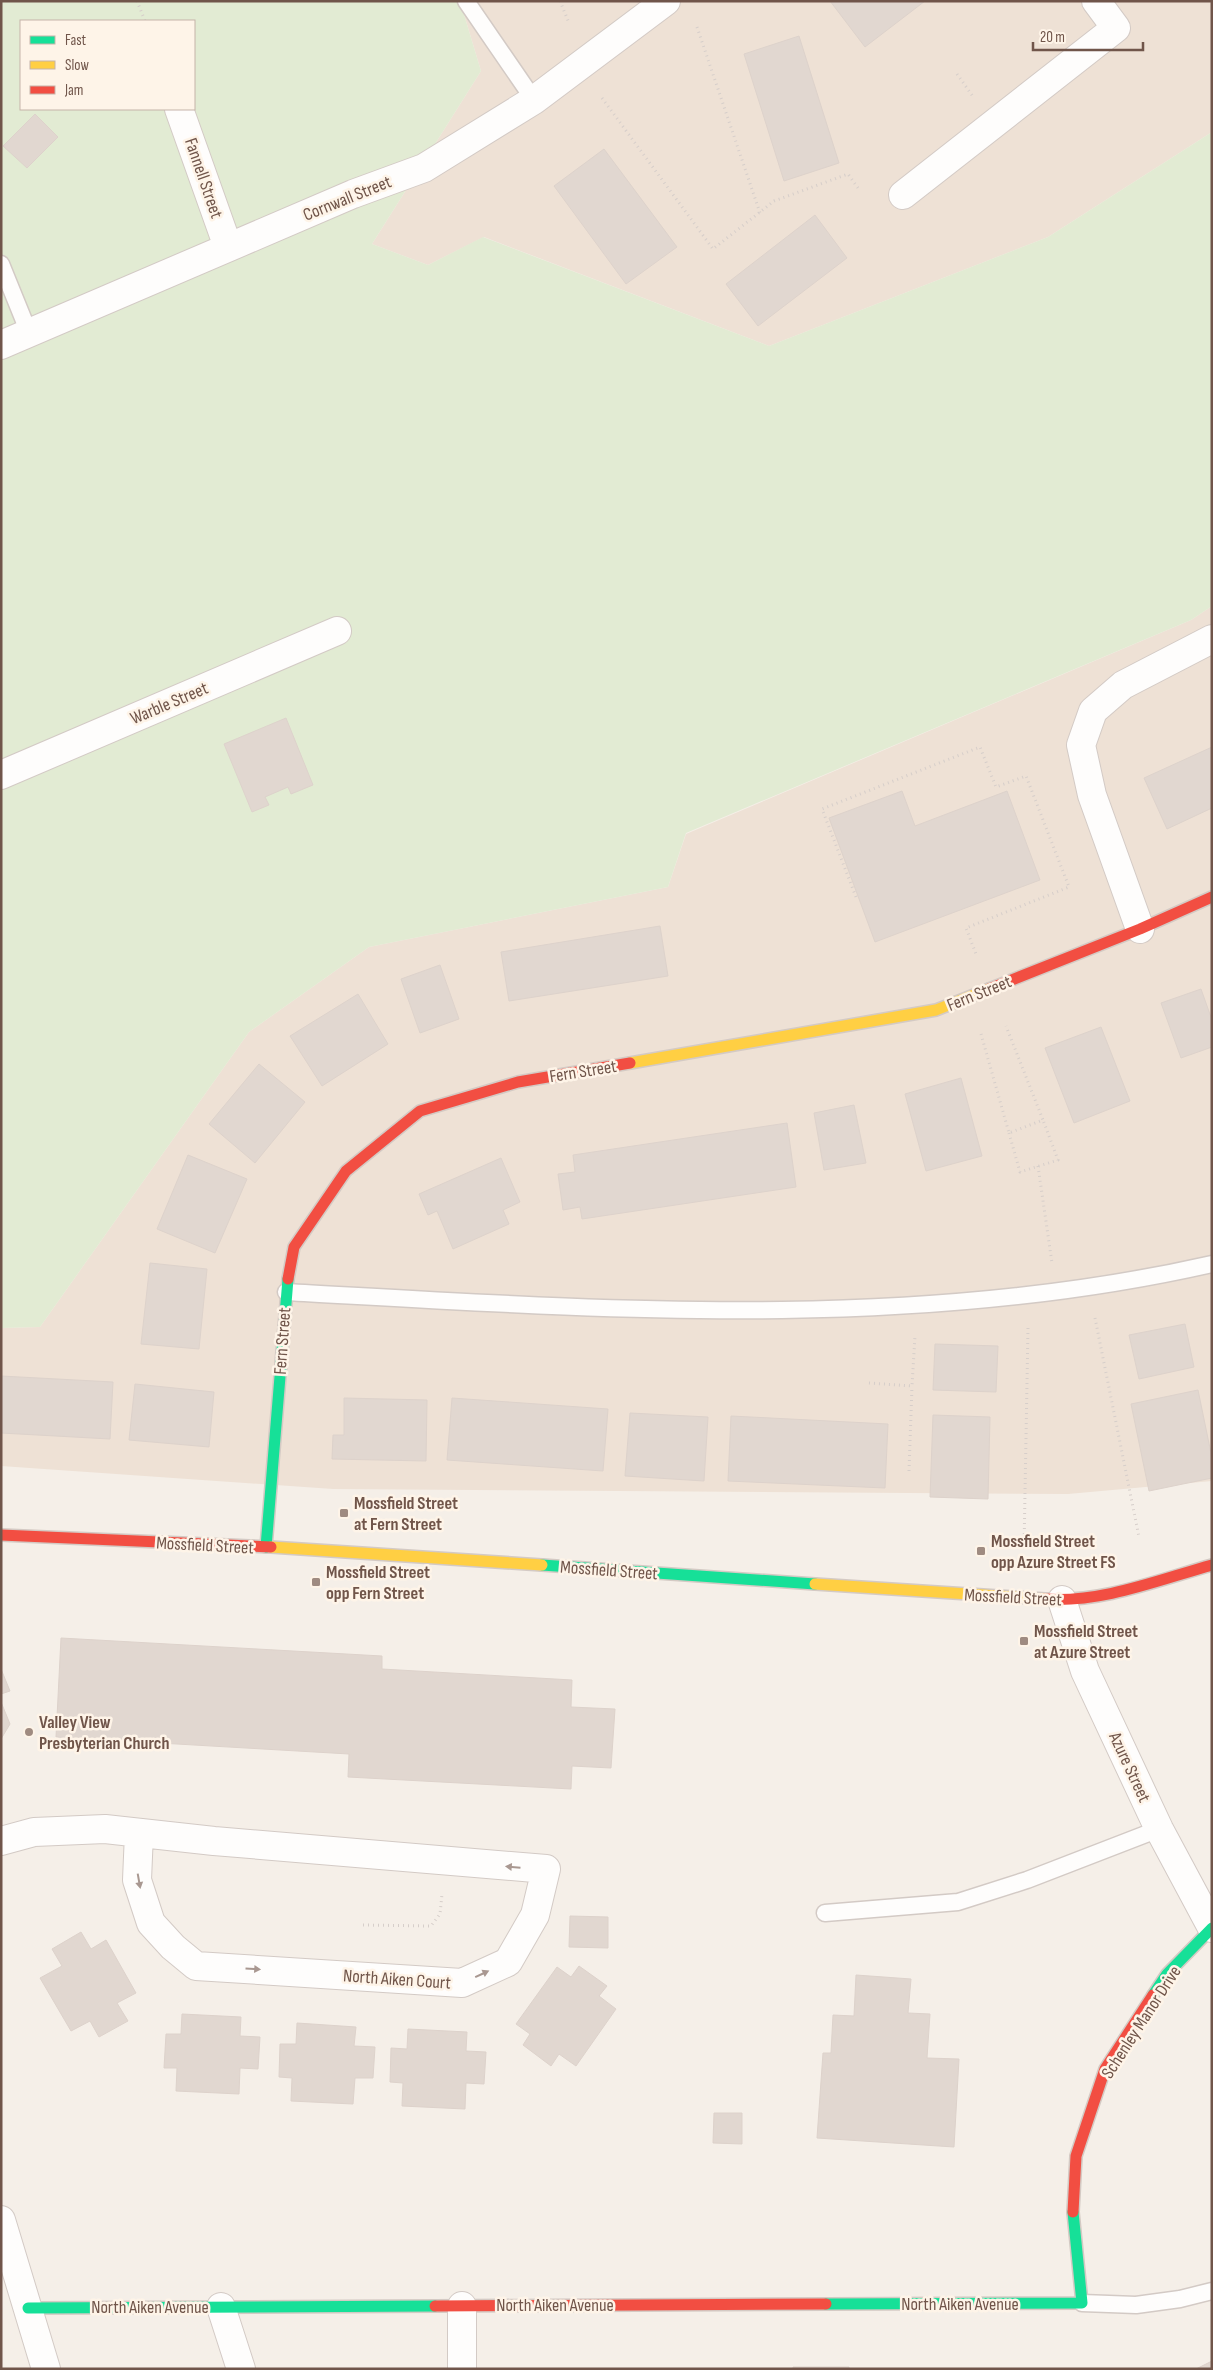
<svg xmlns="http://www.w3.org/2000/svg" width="1213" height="2370" font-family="'Sofia Sans Condensed',sans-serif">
	<rect width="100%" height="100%" fill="#f5efe8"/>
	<path fill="#eee1d5" d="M460,1H1212V132L1048,237L769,346L484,237L428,265L372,244L481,71Z
		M1212,606V1481L1068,1494L333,1489L1,1466V1328L40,1327L249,1032L369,947L668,887L686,834L1191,620Z"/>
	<path fill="#e2ebd3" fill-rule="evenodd" d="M1,1H460L481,71L372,244L428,265L483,237L769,346L1048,237L1212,132V606L1191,620L686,833L668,887L369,947L249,1032L40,1327L1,1328ZM21,21H194V109H21Z"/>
	<path fill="#e1d7d0" stroke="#ddd2cb" d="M830,1H925L865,47Z
		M799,36L839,163L784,181L744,54Z
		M35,114L58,137L27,168L3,146Z
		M604,149L677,247L626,284L554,186Z
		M815,215L847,258L758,326L726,284Z
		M286,718L313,785L291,794L288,787L265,797L269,805L252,812L224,744Z
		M1212,747V808L1167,829L1144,778Z
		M902,791L915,826L1007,791L1040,880L875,942L829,818Z
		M660,926L668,976L509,1001L501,952Z
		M440,965L459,1019L420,1033L401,979Z
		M1201,989L1212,1020V1047L1181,1058L1161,1003Z
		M358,994L388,1044L322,1086L290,1036Z
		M1101,1027L1130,1101L1074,1123L1045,1048Z
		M259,1064L305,1102L255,1163L209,1124Z
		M961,1078L982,1156L926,1171L905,1094Z
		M854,1105L866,1163L824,1170L814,1113Z
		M787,1123L796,1187L582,1219L580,1207L563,1210L558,1174L575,1172L573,1155Z
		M188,1155L247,1179L215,1253L157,1229Z
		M501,1158L520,1202L503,1210L509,1224L453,1249L437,1211L428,1215L419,1194Z
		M150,1263L207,1269L199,1349L141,1344Z
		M1185,1324L1194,1367L1139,1379L1129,1335Z
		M935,1344L998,1346L996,1392L933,1390Z
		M1,1376L113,1382L110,1439L1,1433Z
		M135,1384L214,1392L209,1447L129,1440Z
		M1198,1390L1212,1458V1478L1149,1491L1131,1404Z
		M344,1398L427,1400L426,1461L332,1459L333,1435H344Z
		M452,1398L608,1409L603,1471L447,1460Z
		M630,1413L708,1417L704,1481L625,1476Z
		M933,1415L990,1417L988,1499L930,1497Z
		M731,1416L888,1424L885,1488L728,1481Z
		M61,1638L382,1656V1669L572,1680L571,1707L615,1709L611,1768L572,1766L571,1789L348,1777L349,1754L56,1737Z
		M1,1669L10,1691L1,1694Z
		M1,1702L10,1724L1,1739Z
		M570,1916L608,1917V1948L569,1947Z
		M81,1932L91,1949L106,1940L136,1993L117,2003L128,2021L99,2037L90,2021L71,2031L40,1978L62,1966L52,1949Z
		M579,1966L607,1986L599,1996L616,2009L576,2066L559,2054L551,2066L523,2045L530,2034L516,2024L557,1967L571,1977Z
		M856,1975L911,1979L908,2013L930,2014L927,2058L959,2059L954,2147L817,2138L823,2053H831L833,2015L854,2016Z
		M182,2014L241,2017L240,2036L260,2037L258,2069L240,2068L239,2094L176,2091L177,2068H164L166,2034H181Z
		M297,2023L356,2027L354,2046L375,2047L373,2078H355L353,2104L291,2101L292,2078L279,2077L280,2044H296Z
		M408,2029L467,2032L466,2051L486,2052L484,2084L466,2083L465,2109L402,2106L403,2083L390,2082L391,2048L407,2049Z
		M714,2113H742V2144L713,2143Z
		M1212,2361V2369H1196Z
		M793,2367H849V2369H793Z"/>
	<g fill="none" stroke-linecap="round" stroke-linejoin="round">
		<g stroke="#d3cac5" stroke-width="19">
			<path id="lane" d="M466,1L534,100
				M1,264L29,333
				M286,1292C594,1309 908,1333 1212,1264
				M825,1913L958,1902L1027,1880L1159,1829
				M1082,2303L1136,2305L1180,2299L1212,2291"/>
		</g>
		<g stroke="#d3cac5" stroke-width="30">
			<path id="street" d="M179,109L228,247
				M903,195L1116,28L1096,1
				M1,345L353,194L424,168L534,100L666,1
				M1,775L337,631
				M1140,929L1092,795L1081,745L1093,711L1123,685L1212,639
				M1062,1600L1085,1671L1159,1829L1212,1928
				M1,1841L34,1832L105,1829L214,1841L546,1869L535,1915L508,1962L462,1983L196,1966L173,1947L151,1923L137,1880L139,1833
				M1,2220L46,2369
				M462,2306V2369
				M221,2307L241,2369"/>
		</g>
		<g stroke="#d4cac4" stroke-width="14">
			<path id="fast" d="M266,1547L288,1279
				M542,1565L815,1584
				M1153,1995L1167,1974L1212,1928
				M826,2304L1082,2303L1073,2212
				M28,2308L435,2306"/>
		</g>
		<g stroke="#d4cac4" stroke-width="14">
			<path id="slow" d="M630,1063L936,1010L989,989
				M271,1547L542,1565
				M815,1584L1045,1599"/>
		</g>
		<g stroke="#d4cac4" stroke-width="14">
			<path id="jam" d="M989,989L1140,929L1212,897
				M288,1279L294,1247L346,1171L420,1111L518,1082L630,1063
				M1,1535L271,1547
				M1045,1599C1102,1603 1158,1580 1212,1565
				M1073,2212L1076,2156L1105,2069L1153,1995
				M435,2306L826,2304"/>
		</g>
		<path stroke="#d6ceca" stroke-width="3" stroke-dasharray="1 4" stroke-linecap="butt" d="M137,1L145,21
			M560,1L569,23
			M697,27L760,213
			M957,74L974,98
			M602,98L713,249L774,201L848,174L858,188
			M856,897L822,809L980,747L996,787L1026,776L1069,887L966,928L976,954
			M981,1034L1009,1133L1043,1120L1006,1026
			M1009,1133L1020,1172L1058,1160L1043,1120
			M1038,1166L1052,1263
			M1095,1318L1139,1537
			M869,1383L912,1386L915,1336
			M909,1471L912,1386
			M1024,1549L1028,1327
			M363,1925L431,1926L440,1914L442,1894"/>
		<use href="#lane" stroke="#fefdfc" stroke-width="16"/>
		<use href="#street" stroke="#fefdfc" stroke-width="28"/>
		<use href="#fast" stroke="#16e098" stroke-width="11"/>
		<use href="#slow" stroke="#ffcf43" stroke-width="11"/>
		<use href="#jam" stroke="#f24e42" stroke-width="11"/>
	</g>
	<defs><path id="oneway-solid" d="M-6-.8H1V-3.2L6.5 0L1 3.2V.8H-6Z" transform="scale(1.25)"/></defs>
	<g fill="#a99891">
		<use href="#oneway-solid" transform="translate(513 1867) rotate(-175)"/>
		<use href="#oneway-solid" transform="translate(139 1881) rotate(80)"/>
		<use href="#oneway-solid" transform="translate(253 1969) rotate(4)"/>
		<use href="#oneway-solid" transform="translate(482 1974) rotate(-25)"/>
	</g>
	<g fill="#9f8b81" stroke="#fef4e8" stroke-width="2">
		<rect x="339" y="1508" width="10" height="10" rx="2.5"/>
		<rect x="976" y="1546" width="10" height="10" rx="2.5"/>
		<rect x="311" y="1577" width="10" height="10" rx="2.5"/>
		<rect x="1019" y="1636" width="10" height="10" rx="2.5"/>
		<circle cx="29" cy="1732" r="5"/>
	</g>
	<g text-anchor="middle" stroke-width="5" stroke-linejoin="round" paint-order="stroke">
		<g font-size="18" fill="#70554a" stroke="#fef4e8">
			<text transform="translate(204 178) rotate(71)" y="6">Fannell Street</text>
			<text transform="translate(347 198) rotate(-22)" y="6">Cornwall Street</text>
			<text transform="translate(169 703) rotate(-23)" y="6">Warble Street</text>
			<text transform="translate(979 993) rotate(-22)" y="6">Fern Street</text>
			<text transform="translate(583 1071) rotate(-9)" y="6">Fern Street</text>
			<text transform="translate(282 1341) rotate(-86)" y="6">Fern Street</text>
			<text transform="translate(205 1545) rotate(3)" y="6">Mossfield Street</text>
			<text transform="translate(609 1570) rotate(4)" y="6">Mossfield Street</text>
			<text transform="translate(1013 1597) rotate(3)" y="6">Mossfield Street</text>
			<text transform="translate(1130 1767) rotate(65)" y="6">Azure Street</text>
			<text transform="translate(397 1979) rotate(4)" y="6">North Aiken Court</text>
			<text transform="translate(1141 2022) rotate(-57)" y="6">Schenley Manor Drive</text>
			<text x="960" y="2310">North Aiken Avenue</text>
			<text x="555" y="2311">North Aiken Avenue</text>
			<text x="150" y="2313">North Aiken Avenue</text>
		</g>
		<g font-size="18" font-weight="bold" fill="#70554a" stroke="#fef4e8" text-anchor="start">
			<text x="354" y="1509">Mossfield Street<tspan x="354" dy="21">at Fern Street</tspan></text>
			<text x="991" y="1547">Mossfield Street<tspan x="991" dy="21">opp Azure Street FS</tspan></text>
			<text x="326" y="1578">Mossfield Street<tspan x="326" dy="21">opp Fern Street</tspan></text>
			<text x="1034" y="1637">Mossfield Street<tspan x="1034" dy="21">at Azure Street</tspan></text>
			<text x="39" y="1728">Valley View<tspan x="39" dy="21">Presbyterian Church</tspan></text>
		</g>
	</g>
	<rect width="1213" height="2370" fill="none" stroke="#70554a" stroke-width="5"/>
	<rect x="20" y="20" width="175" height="90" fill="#fef4e8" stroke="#c5b4a9"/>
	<rect x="30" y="36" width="25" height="8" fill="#16e098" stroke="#c5b4a9"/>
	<text x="65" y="45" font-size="15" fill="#70554a">Fast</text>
	<rect x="30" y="61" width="25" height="8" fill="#ffcf43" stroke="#c5b4a9"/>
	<text x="65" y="70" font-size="15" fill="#70554a">Slow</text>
	<rect x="30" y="86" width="25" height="8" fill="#f24e42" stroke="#c5b4a9"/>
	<text x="65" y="95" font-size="15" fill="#70554a">Jam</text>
	<path d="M1033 42v8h110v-8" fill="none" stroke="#70554a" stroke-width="2.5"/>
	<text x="1040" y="42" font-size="15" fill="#70554a" stroke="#fef4e8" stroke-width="4" paint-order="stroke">20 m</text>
</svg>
